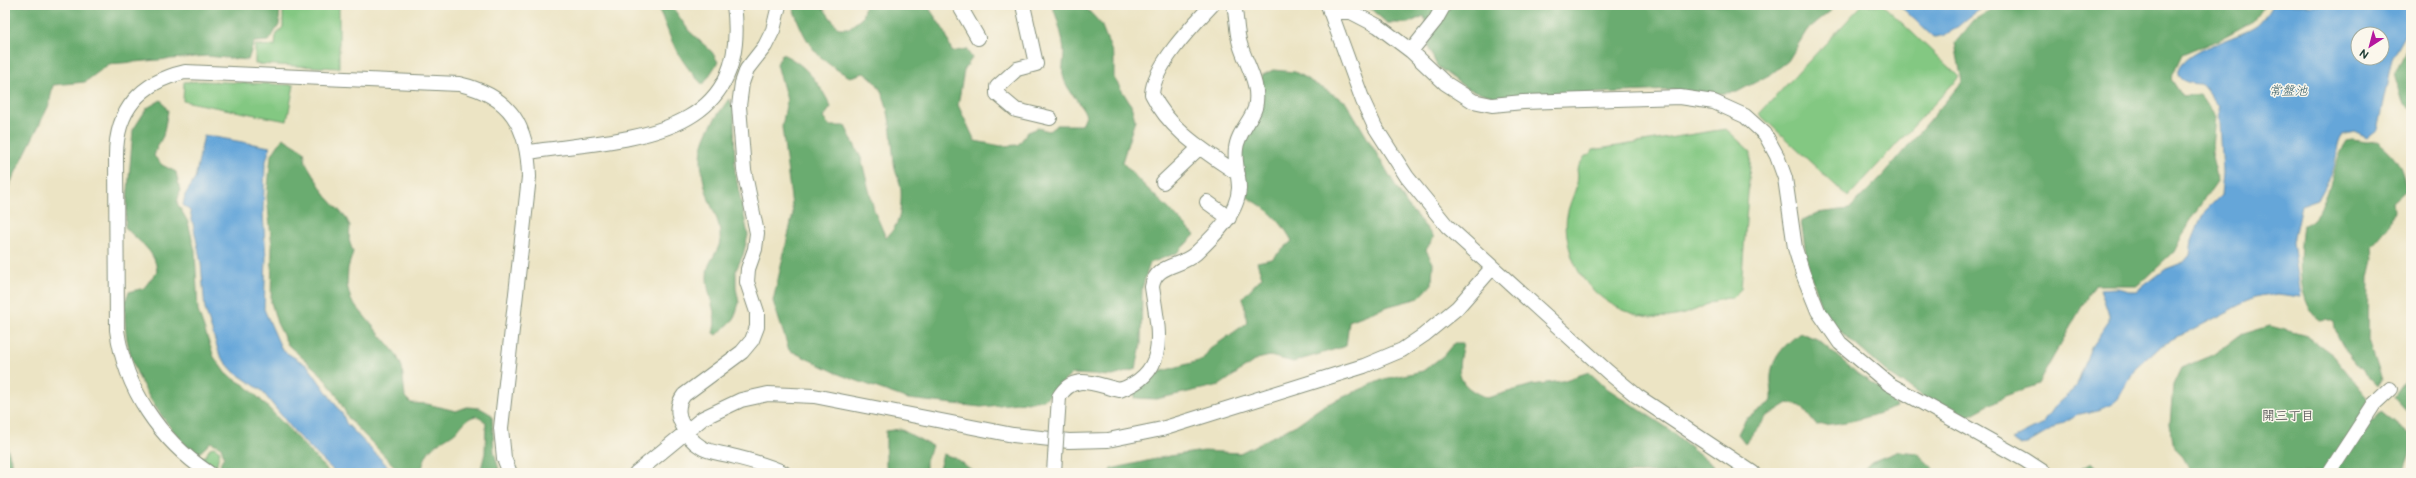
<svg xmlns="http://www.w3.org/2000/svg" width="2416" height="478" font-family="'Balsamiq Sans','Klee One',sans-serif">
	<rect width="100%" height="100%" fill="#fbf7ec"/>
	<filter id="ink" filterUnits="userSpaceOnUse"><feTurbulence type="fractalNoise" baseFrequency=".025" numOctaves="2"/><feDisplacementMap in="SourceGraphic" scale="8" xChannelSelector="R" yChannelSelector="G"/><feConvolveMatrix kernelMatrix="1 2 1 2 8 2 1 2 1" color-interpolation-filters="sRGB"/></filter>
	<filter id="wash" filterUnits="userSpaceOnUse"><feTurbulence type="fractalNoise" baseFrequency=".012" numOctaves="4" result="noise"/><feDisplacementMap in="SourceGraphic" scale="16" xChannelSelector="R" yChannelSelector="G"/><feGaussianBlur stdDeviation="0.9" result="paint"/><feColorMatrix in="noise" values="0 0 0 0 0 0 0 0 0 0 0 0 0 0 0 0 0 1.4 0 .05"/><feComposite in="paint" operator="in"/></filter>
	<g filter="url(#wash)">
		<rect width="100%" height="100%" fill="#ece4c4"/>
		<path fill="#83c882" stroke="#51825b" d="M283,5H339V68L255,64V45L275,46L276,35L283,27Z
			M1862,5H1883L1959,77L1848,197L1759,114Z
			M203,81L294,85L287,121L183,101L184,82Z
			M1726,129L1751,152L1741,289L1732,298C1713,298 1707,306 1690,312C1641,330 1583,301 1570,250C1567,241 1565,225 1567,216C1569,200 1581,186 1577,169L1585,156L1590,155L1592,150Z
			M214,447L220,451L216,467L201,457L206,456L210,448Z"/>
		<path fill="#6aac70" stroke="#447452" d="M5,5H280L279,25L269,41L254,42L248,60L207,56L109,64L85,82L53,85L49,105L5,194Z
			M656,5H671L689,31L712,52L718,62L703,85C689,71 679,57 671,39C666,27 663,16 656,5Z
			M792,5H821L838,28H849L862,18L865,5H927L945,32L952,52L966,49L972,58L964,70L958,105L975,141L1001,146L1018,145L1028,132L1038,128L1049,131L1057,125H1082L1086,115C1080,100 1066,91 1063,75C1062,68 1064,60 1064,53C1063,37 1058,20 1052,5H1075L1088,10L1101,24L1114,57V78L1131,105L1135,120L1122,162C1145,188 1171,210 1195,235L1177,253L1150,263L1142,288L1141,344L1136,369L1113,376L1072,374L1044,400L981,407L908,399L841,375L789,350L773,301L793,214L782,127L787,100L777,64L782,54C806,64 820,84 831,107L823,118L830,126H845L861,158L874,210L886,238C893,231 899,222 900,212C901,204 902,191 900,184C899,179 896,174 895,169C890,142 894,88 864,73L850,77C815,59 805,42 792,5Z
			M1366,5H1838L1807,30L1788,61L1771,74L1737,92L1715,94L1673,90L1494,97L1466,88L1437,66L1428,47L1430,34L1424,16L1408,23H1387Z
			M1993,5H2264L2253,21L2218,40L2182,55L2171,79L2183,97L2200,95L2216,116L2212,157L2218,180L2191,218L2175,251L2139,285H2094L2038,384L2005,396L1963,419L1935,405L1889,374L1824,317L1808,267L1801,221L1817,213L1849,209L1884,174L1962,82L1955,43L1974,20L1991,10Z
			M2411,39V110L2404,105L2395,74Z
			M1273,70L1295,72L1346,102L1407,205L1434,237L1426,250L1433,263L1432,284L1419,298L1389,306L1349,321L1346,346L1293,362L1270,356L1257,359L1220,385L1156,399L1134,398L1135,392L1159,372L1202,360L1210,349L1247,323L1243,297L1262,277L1257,262L1272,259L1292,241C1279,217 1265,207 1242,194L1237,152L1245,135L1261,76Z
			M729,99L734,109L735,172L748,235L743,255L736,270V288L739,303L734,319L717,335L713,333C719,314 707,296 707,277C706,258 723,253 720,232C719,221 713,210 709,200C694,153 700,138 729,99Z
			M161,100L168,111L163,136L157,147L154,156L162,165L176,172L180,191L177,203L188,222L195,251L198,311L214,357L226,374L246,386L260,399L330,473H225L220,464L224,456L221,447L211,442L197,455L191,451C157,415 126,370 125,319C125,310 124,301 129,292L144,288L157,271C155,249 138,242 125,227L133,130L147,108Z
			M283,138L304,151L306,163L326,196L346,218L350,226L349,240L353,252L348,268L347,285L351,300L396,354L402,367L405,397L411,403L427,404L456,411L467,407L480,408L492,415L494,452L500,473H480L485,453L486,422L476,416C465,418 463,426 454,433C437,445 427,445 422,469L425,473H401L349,419L337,396L322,375L288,345L277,323L271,302L272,246L267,197L271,156Z
			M2353,140L2367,142L2377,141C2396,155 2403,167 2406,190L2393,202L2394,210L2389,226L2372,246L2373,260L2369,277L2368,341L2381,380L2378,386C2361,369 2337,347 2334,322L2326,319L2319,320C2296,303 2299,252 2303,226C2332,210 2330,166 2347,141Z
			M2270,326L2307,336L2333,355L2368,398L2362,411L2373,421L2381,412L2411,436V453L2404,473H2192L2183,457L2174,448L2170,424L2173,385L2181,368L2215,354L2240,335Z
			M1800,333L1817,339L1858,374L1889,394L1896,407C1868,418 1846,424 1816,425L1801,406L1788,403L1766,417L1745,443L1738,434L1745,420L1772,401C1773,391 1770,384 1771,376C1772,357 1786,344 1800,333Z
			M1454,343H1463C1456,374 1456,385 1487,398L1532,385L1562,381L1589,372L1605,387L1666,427L1714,466L1713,473H1109L1111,469L1169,456L1204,451L1240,453L1296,425L1323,406L1384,379L1423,371L1443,356Z
			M2411,375V416L2394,398Z
			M900,429L932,446L926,461V473H890L886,466V431Z
			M5,441L15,473H5Z
			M1899,451L1917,453L1938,473H1861L1871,462Z
			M943,454L955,458L976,473H938Z
			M2092,462L2102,473H2073Z"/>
		<path fill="#65a6d9" stroke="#427286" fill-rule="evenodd" d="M1899,5H1989C1984,8 1979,10 1975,13C1961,22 1951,37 1933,37Z
			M2272,5H2411V25L2392,59L2377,130L2367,138L2354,132L2342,135C2336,145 2338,152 2335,163C2332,176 2324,188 2318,200L2301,206L2293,242L2301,297L2276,294L2254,298L2159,347L2135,369L2118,399L2112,404L2102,409L2076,415L2027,444L2019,445L2011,440L2043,424L2056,405L2076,387L2091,347L2109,321V315L2100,289L2117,288L2129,291H2137L2166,269L2184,262L2190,255L2192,240L2203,213L2221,195L2223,173L2219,106L2201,84C2190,84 2170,80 2181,65C2194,47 2235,39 2255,27C2262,23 2268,12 2272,5ZM2358,34H2382V58H2358Z
			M204,135L270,147L265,165L263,213L266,258L264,309L282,350L308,366L343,415L346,423L394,473H336L298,436L261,390L234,372L220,356L205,309L201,263L194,228L190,211L183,205L185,195L195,179Z"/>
	</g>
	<g filter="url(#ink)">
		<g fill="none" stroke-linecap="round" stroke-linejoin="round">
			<g stroke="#86907c" stroke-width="16">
				<path id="minor" d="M779,5L773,30L765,46L747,69L742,83L739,106L744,170L757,233L755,249L748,269L747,282L757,312V327L752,340L742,352L684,395C677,404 677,414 682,424C686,434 691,441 701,447C708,452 720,453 728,455C747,460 766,464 784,473
					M959,5L978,38
					M1023,5L1036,64L1017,69L997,87V94L1016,110L1050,118
					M1212,5C1192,26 1154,65 1152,94C1170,131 1205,151 1238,174
					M1328,5L1363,101L1375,127L1407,177L1447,226L1608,372L1637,396L1753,473
					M1330,12H1351L1378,26L1411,51L1445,83L1473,101L1492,105L1523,102L1680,97L1714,102L1745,116L1765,134L1777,156L1785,178L1795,248L1803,274L1818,311L1840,343L1889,384L2025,460L2045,473
					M1411,51L1435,21L1444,5
					M529,152C624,138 752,142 734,5
					M1163,182L1199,148
					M1207,202L1229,218
					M1059,397C1074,371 1097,386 1120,390C1171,372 1158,330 1152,287C1155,264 1179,268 1195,254C1213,237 1238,214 1239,188C1239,175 1234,161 1236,149C1237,134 1251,121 1255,108C1261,84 1246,65 1240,44C1236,31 1237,18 1234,5
					M209,473C160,440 125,389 117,330L116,156C116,110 141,82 185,72L459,84C511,96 528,126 529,177L501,428L504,458L510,473
					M636,473L703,418L741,400L768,394L814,396L1013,435L1069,441L1108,440L1162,429L1364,366L1402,350L1424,335L1457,308L1492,268
					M2329,473L2374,404L2390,389"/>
			</g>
			<use href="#minor" stroke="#fff" stroke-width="14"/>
			<g stroke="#86907c" stroke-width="16" stroke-linecap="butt">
				<path id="minor-bridge" d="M1054,472L1059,397"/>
			</g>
			<use href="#minor-bridge" stroke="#fff" stroke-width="14"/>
		</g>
	</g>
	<g text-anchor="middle" stroke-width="3" stroke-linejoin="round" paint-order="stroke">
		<g font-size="13" font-style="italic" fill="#345c66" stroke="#fbf7ec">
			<text x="2288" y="95">常盤池</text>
		</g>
		<g font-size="13" font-weight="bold" fill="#606060" stroke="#fbf7ec">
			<text x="2288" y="420">開三丁目</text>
		</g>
	</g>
	<rect width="2416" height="478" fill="none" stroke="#fbf7ec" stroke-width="20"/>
	<g transform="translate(2370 46) rotate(216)"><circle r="19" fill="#fbf7ec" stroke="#a3ada2"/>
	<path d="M0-3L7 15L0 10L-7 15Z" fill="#b5179e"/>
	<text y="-6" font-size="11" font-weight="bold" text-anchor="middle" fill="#1f3d34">N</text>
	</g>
</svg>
